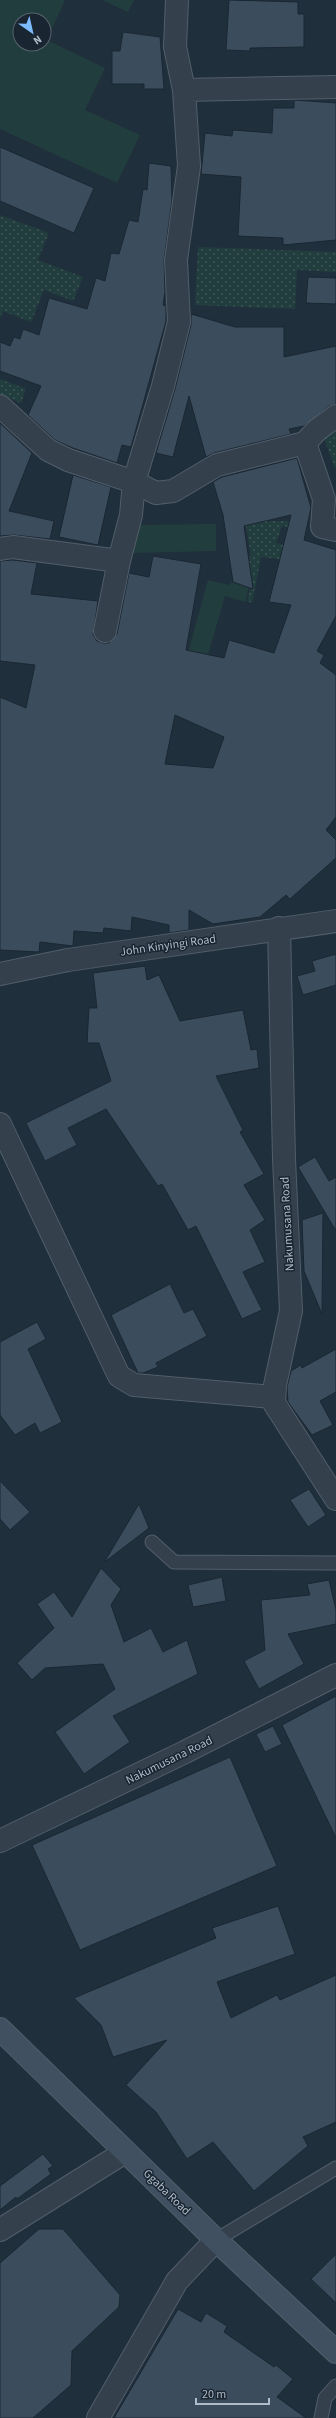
<svg xmlns="http://www.w3.org/2000/svg" width="336" height="2418" font-family="'Source Sans 3',sans-serif">
	<defs>
		<pattern id="park-dots" width="8" height="8" patternUnits="userSpaceOnUse"><rect width="8" height="8" fill="#223d3d"/><path d="M2 2h.1M6 6h.1" fill="none" stroke="#405758" stroke-width="1.8" stroke-linecap="round"/></pattern>
	</defs>
	<rect width="100%" height="100%" fill="#202f3c"/>
	<path fill="#223d3d" fill-rule="evenodd" d="M0,0H65L47,40L105,68L85,110L140,135L117,183L0,129ZM20,20H44V44H20Z
		M102,0H134L128,12Z
		M216,524V551L132,553L131,525Z
		M208,580L229,585L231,582L249,587L245,602L225,596L205,665L186,660Z"/>
	<path fill="url(#park-dots)" d="M0,215L49,233L38,260L83,277L73,301L44,290L31,322L3,311L0,319Z
		M198,247L336,252V272L297,270L295,309L195,305Z
		M0,379L26,389L21,403L0,394Z
		M336,431V467L335,468L324,439Z
		M245,521H290L289,527L282,526L276,543L297,548L295,561L261,557L252,603L247,601L251,585L234,561L251,556Z"/>
	<path fill="#3b4d5c" stroke="#1b2733" fill-rule="evenodd" d="M229,0L298,2V14H304V47L250,48V51L226,50Z
		M123,32L160,37L164,89H144V84H112V51H120Z
		M294,100L336,103V240L283,245V238L238,236L241,177L201,174L205,133L232,136L233,130L272,133L273,108H294Z
		M0,147L94,188L74,233L0,201Z
		M149,163L171,166L172,200L164,260L165,292L163,305L166,306V321L131,447L122,445L117,463L73,448L55,440L28,415L41,386L0,371V342L10,346L14,337L20,339L23,329L39,335L49,298L87,309L96,278L105,281L111,253L119,254L129,220L138,222L143,189L147,190Z
		M308,277L336,278V304L306,303Z
		M191,314L235,327H284V357L336,346V404L329,406L304,426L289,429L291,434L214,453L206,457L189,396L173,457L156,453L175,389L191,325Z
		M0,423L32,453L9,511L54,521L50,539L14,535L0,536Z
		M297,458L311,508L304,540L336,550V616L317,651L324,655L320,663L336,675V817L326,830L336,840V858L290,899L286,895L260,917L213,924L189,910V930L169,933V925L132,917L131,931L104,928L103,933L74,931L73,946L40,942L39,952L0,950V697L26,708L35,665L0,661V561L13,560L37,563L31,594L98,601L93,635L97,641L103,643H109L117,634L129,573L149,577L153,556L201,564L186,650L224,658L229,640L274,653L291,605L269,602L291,515L244,526L253,589L233,582L223,515L213,482L222,477ZM175,715L224,737L213,768L165,764Z
		M73,475L111,487L98,545L59,537Z
		M336,954V985L303,995L297,976L315,971L312,961Z
		M145,966L147,980L159,975L180,1021L243,1010L251,1050L257,1049L259,1068L216,1076L243,1130L240,1132L264,1174L244,1185L265,1220L250,1230L265,1262L243,1272L262,1310L242,1319L196,1226L188,1230L162,1184L158,1186L106,1109L68,1128L77,1145L45,1161L26,1123L111,1081L99,1043H87L89,1008H97L93,973Z
		M315,1157L329,1181L336,1177V1231L298,1167Z
		M323,1213L322,1314L304,1271L302,1220Z
		M170,1284L184,1313L193,1309L207,1336L156,1363L158,1367L143,1373H138L111,1315Z
		M37,1322L46,1339L28,1349L62,1422L40,1433L35,1423L15,1435L0,1415V1342Z
		M336,1349V1392L320,1401L333,1425L312,1435L288,1402L287,1387L291,1371L301,1365L302,1368Z
		M0,1481L30,1512L10,1530L0,1519Z
		M309,1489L326,1515L308,1527L290,1500Z
		M139,1504L149,1528L106,1561H105Z
		M101,1568L121,1589L111,1605L124,1642L151,1628L163,1652L187,1640L198,1674L113,1716L130,1742L84,1774L55,1732L115,1689L103,1664L45,1668L32,1680L17,1663L54,1628L37,1604L54,1592L72,1617Z
		M222,1577L226,1601L193,1607L188,1585Z
		M329,1580L336,1610V1624L288,1634L304,1664L259,1689L244,1661L265,1650L261,1600L310,1595L307,1584Z
		M336,1696V1838L282,1725Z
		M273,1726L282,1744L265,1752L256,1734Z
		M230,1757L277,1866L80,1950L32,1845Z
		M278,1906L295,1954L217,1982L231,2018L277,1995L280,2000L336,1975V2122L303,2137L308,2146L254,2191L213,2142L187,2159L156,2112L126,2085L167,2040L113,2057L101,2025L74,1998L216,1938L212,1928Z
		M43,2154L53,2166L48,2169L51,2174L17,2199L16,2197L0,2210V2186Z
		M39,2229H63L120,2295L119,2307L72,2351L71,2385L33,2418H0V2263Z
		M336,2254V2303L311,2279Z
		M178,2309L201,2322L206,2313L227,2326L224,2332L274,2367L276,2365L293,2379L277,2397L306,2418H114Z"/>
	<g fill="none" stroke-linecap="round" stroke-linejoin="round">
		<g stroke="#525e6a" stroke-width="15">
			<path id="service" d="M152,1542L174,1562L336,1563
				M216,2240L336,2168
				M321,2418L325,2398L336,2386"/>
		</g>
		<g stroke="#525e6a" stroke-width="24">
			<path id="minor" d="M184,90L336,87
				M0,406L48,450L68,460L134,482L156,493L173,491L217,465L305,443
				M336,416L317,430L305,443L324,499L322,527L336,530
				M0,549L13,547L119,561
				M105,631L119,561L131,515L134,482L163,386L179,322L176,260L189,166L184,90L175,47L177,0
				M279,928L284,1159L291,1311L275,1385L274,1403L336,1499
				M0,974L68,960L336,921
				M0,1124L119,1376L134,1385L273,1397
				M0,1841L185,1752L336,1675
				M0,2230L125,2152
				M98,2418L177,2281L216,2240"/>
		</g>
		<g stroke="#525e6a" stroke-width="24">
			<path id="secondary" d="M0,2029L216,2240L336,2352"/>
		</g>
		<use href="#service" stroke="#34404c" stroke-width="13"/>
		<use href="#minor" stroke="#34404c" stroke-width="22"/>
		<use href="#secondary" stroke="#415060" stroke-width="22"/>
	</g>
	<g text-anchor="middle" stroke-width="3" stroke-linejoin="round" paint-order="stroke">
		<g font-size="12" fill="#afbbc8" stroke="#192531">
			<text transform="translate(168 945) rotate(-8)" y="4">John Kinyingi Road</text>
			<text transform="translate(287 1224) rotate(-93)" y="4">Nakumusana Road</text>
			<text transform="translate(169 1760) rotate(-26)" y="4">Nakumusana Road</text>
			<text transform="translate(167 2192) rotate(44)" y="4">Ggaba Road</text>
		</g>
	</g>
	<g transform="translate(32 32) rotate(146)"><circle r="19" fill="#192531" stroke="#55616d"/>
	<path d="M0-3L7 15L0 10L-7 15Z" fill="#7dbbff"/>
	<text y="-6" font-size="11" font-weight="bold" text-anchor="middle" fill="#afbbc8">N</text>
	</g>
	<path d="M196 2398v6h73v-6" fill="none" stroke="#afbbc8" stroke-width="2"/>
	<text x="202" y="2398" font-size="12" fill="#afbbc8" stroke="#192531" stroke-width="3" paint-order="stroke">20 m</text>
</svg>
